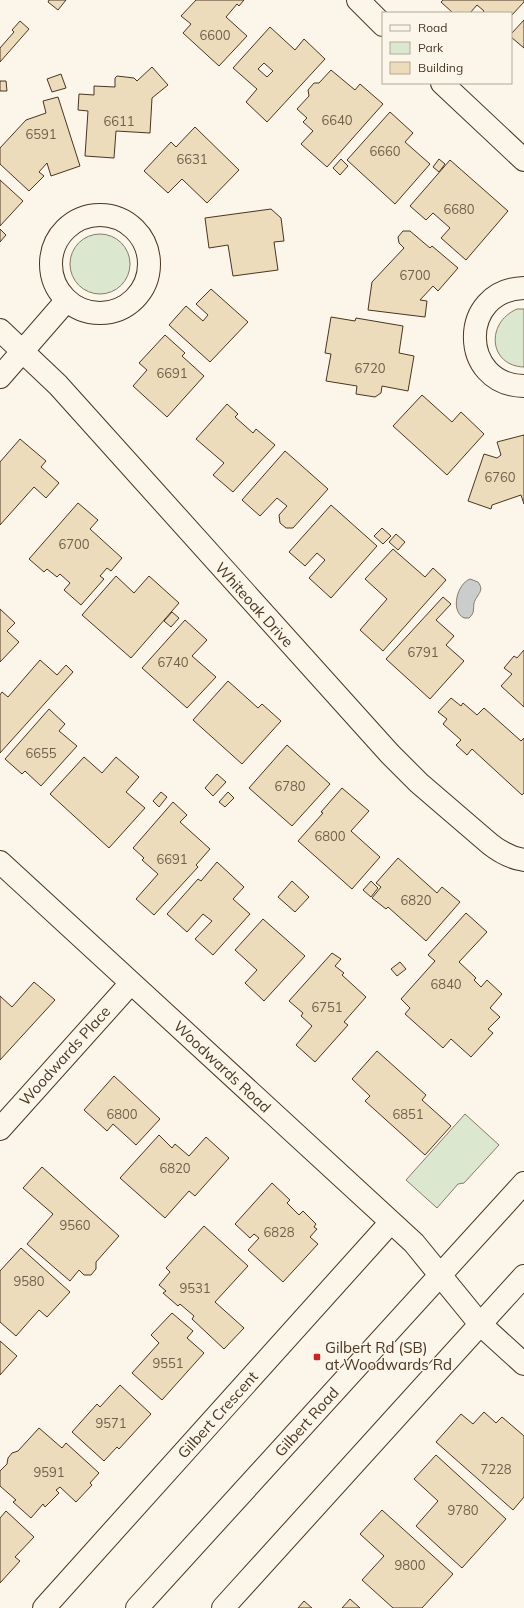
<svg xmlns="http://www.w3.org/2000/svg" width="524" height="1608" font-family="Mulish,sans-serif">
	<rect width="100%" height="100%" fill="#fbf6e9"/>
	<path fill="#dce7d0" stroke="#887966" d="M70 264a30 30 0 1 1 60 0a30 30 0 1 1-60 0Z
		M517,309H524V367C489,366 485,323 517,309Z
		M465,1114L499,1145L464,1183L458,1184L437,1208L406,1180Z"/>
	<path fill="#c9cecd" stroke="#887966" d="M470,579L478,582C485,591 477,594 474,603C473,609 475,613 469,618H464C450,611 457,584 470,579Z"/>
	<path fill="#ecdcbc" stroke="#4a3520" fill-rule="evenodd" d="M49,0H66L58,10L48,2Z
		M196,0H244L239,6L237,4L226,17L247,36L219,66L183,33L191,24L181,16Z
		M443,0H524V2L511,16V13H482L484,11L477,5L470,13H453L441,2Z
		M524,20V48L511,37V34Z
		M20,21L29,29L0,62V48L14,32L12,30Z
		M270,27L295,50L304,39L325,59L267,122L246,102L257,89L233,68ZM264,63L273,71L267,77L258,69Z
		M152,67L168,85L152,98L150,133L116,131L114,158L85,156L88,111L78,110L79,94L94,95V86L115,87V78L117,76L134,78L137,81Z
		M331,70L355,90L360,84L383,104L327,167L301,144L313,131L303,122L307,118L297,109L309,96L308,90L314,83H319Z
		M61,74L66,88L52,92L47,79Z
		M0,81H6L7,91H0Z
		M58,97L80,166L51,176L47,163L39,172L44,176L29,191L0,164V148L26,120L46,113L43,101Z
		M390,112L413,133L405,142L430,164L395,204L347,160Z
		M195,127L239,170L207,203L182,179L168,193L144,171L171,142L176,147Z
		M341,159L348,166L340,175L333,168Z
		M439,159L445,164L439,172L433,167Z
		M450,160L508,211L466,260L441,238L450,228L433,213L426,220L410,206Z
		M0,180L23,201L0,226Z
		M271,209L281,218L284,241L274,242L278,270L233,276L228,245L209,248L205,218Z
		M0,229L6,235L0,242Z
		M403,231H410L430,248L432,246L458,268L438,291L433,286L420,300L427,301L425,317L368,310L372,282L404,248L399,243L398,237Z
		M211,289L248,322L210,362L169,325L186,306L203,321L208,315L196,304Z
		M331,317L355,321L356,318L403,326L399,353L414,356L408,391L382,386L381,393L375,397L356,394L357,386L326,381L331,354L325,353Z
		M165,335L185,353L182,356L204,376L167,417L133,386L147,370L139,363Z
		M422,395L452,422L461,412L484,434L447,475L393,426Z
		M227,404L238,414L235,417L253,433L256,429L275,445L233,492L213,475L224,463L196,439Z
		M524,435V504L521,495L492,505L491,509L468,501L484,454L497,458L501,455L497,442Z
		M20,439L46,461L41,467L59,483L46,498L34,487L0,525V462Z
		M285,451L328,489L293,528H286L280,523L279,515L287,506L277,498L260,516L242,500Z
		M78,503L98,520L90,529L122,558L111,571L107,568L100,576L104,579L81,605L64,590L70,583L60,574L57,577L47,569L44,572L29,559Z
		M331,505L377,546L331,598L309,578L325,560L317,553L305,566L289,552Z
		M382,528L391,536L383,544L374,536Z
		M396,534L405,542L398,550L389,542Z
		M393,549L425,577L433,568L446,580L383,651L360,630L387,599L365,579Z
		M116,576L134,593L149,576L179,603L131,658L82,615Z
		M443,597L451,604L436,620L454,636L446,645L464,661L430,699L386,659Z
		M0,609L15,623L7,631L19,642L0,662Z
		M172,612L179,618L171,627L164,621Z
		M185,620L207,640L192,656L216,677L187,708L142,668Z
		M524,650V707L501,686L512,674L504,668L514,656L517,658Z
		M40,660L57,675L66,665L73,672L0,753V695L2,692L8,697Z
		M228,681L258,708L262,704L281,721L242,764L193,720Z
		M451,698L461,706L463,703L477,715L484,708L521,741L524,738V793L522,795L472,749L467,755L456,745L461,740L443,724L447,719L438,712Z
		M49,709L65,724L59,731L77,746L41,786L25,771L22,774L5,759Z
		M287,745L330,784L292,826L249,788Z
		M84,757L102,773L116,757L139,777L126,792L145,808L109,848L50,794Z
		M217,774L226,782L213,796L205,788Z
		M342,788L369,811L351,831L380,857L352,889L298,841L323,813L321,812Z
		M161,792L167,797L159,807L153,801Z
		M228,792L234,798L225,807L219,802Z
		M173,802L187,815L180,822L210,849L196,865L198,867L154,915L136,899L158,874L142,860L144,858L133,848Z
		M398,858L437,893L442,887L460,902L426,941L388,907L386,909L372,898L381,887L376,883Z
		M217,862L244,887L233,899L250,914L213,955L195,939L212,921L203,914L187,932L167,914L198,879L201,881Z
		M292,881L309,897L295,912L278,897Z
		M371,881L378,888L371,897L363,890Z
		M466,913L487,932L459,962L476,978L474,980L481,987L487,980L502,994L490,1008L500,1017L488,1029L493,1033L471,1057L451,1039L443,1048L405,1014L410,1008L401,999L435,961L428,955Z
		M263,919L305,956L264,1001L245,983L257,970L235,950Z
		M332,953L341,959L335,966L344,973L342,975L366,997L344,1022L348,1025L315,1062L296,1045L312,1026L301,1016L303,1013L289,1001Z
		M400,962L406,969L397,976L391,969Z
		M34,982L55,1000L0,1060V996L12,1007Z
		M377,1051L426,1095L422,1100L451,1126L425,1155L365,1101L370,1096L352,1079Z
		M114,1076L160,1119L136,1145L113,1124L107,1131L84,1110Z
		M159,1135L172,1148L175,1144L189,1156L206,1137L229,1158L195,1196L189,1191L165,1218L120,1178Z
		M42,1167L119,1236L96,1262V1269L91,1275H84L79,1270L70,1281L27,1244L53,1214L23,1188Z
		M272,1183L290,1200L287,1203L299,1215L303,1211L316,1224L314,1227L317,1229L310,1237L318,1244L283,1282L248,1250L259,1238L254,1234L250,1238L235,1224Z
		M204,1226L248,1266L215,1302L244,1328L224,1349L192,1319L194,1316L180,1304L178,1306L163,1293L166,1291L159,1285L170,1272L166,1268Z
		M21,1248L70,1292L47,1317L39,1310L16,1336L0,1322V1271Z
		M172,1313L193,1331L187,1338L204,1353L162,1400L132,1373L159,1343L151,1335Z
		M0,1341L17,1356L0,1375Z
		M120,1385L151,1414L119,1449L117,1447L104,1461L72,1432L97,1404L100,1407Z
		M484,1412L496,1423L502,1417L524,1436V1497L513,1510L436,1442L461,1414L473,1424Z
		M39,1428L62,1448L66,1443L99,1473L90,1483L92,1485L76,1502L60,1487L56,1490L59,1493L45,1507L43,1504L31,1518L13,1502L16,1500L0,1486V1471L7,1464L8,1458L12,1453L18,1451Z
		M436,1455L506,1519L462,1568L416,1526L438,1501L414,1479Z
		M382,1510L453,1574L422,1608H393L362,1580L384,1556L360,1534Z
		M6,1511L34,1537L15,1557L20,1561L0,1583V1518Z
		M350,1599L360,1608H342Z
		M304,1601L312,1608H298Z"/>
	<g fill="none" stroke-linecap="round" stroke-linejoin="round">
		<g stroke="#4a3520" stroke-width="24">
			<path id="street" d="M358,0L383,25
				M442,83L524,160
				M51 264a49 49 0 1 1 98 0a49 49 0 1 1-98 0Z
				M524,288C458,290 459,385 524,386
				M0,330L58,385L390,754L419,783L490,844C500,852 511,858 524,860
				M0,377L67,300
				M0,862L414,1243L480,1324L524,1364
				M0,1129L131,983
				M44,1608L391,1222
				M223,1608L524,1276"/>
		</g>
		<g stroke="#4a3520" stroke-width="24">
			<path id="secondary" d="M137,1608L524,1183"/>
		</g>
		<use href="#street" stroke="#fbf6e9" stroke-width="22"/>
		<use href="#secondary" stroke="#fbf6e9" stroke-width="22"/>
	</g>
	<rect fill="#c62828" stroke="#fbf6e9" stroke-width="1.5" x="313" y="1353" width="8" height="8" rx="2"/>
	<g text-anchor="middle" stroke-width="3" stroke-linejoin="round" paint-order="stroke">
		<g font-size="13" fill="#725f47">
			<text x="215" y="40">6600</text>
			<text x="337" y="125">6640</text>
			<text x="119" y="126">6611</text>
			<text x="41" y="139">6591</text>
			<text x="385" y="156">6660</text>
			<text x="192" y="164">6631</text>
			<text x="459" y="214">6680</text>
			<text x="415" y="280">6700</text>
			<text x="370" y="373">6720</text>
			<text x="172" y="378">6691</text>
			<text x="500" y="482">6760</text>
			<text x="74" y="549">6700</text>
			<text x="423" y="657">6791</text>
			<text x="173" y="667">6740</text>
			<text x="41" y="758">6655</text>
			<text x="290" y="791">6780</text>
			<text x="330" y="841">6800</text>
			<text x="172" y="864">6691</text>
			<text x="416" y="905">6820</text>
			<text x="446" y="989">6840</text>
			<text x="327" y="1012">6751</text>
			<text x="122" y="1119">6800</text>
			<text x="408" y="1119">6851</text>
			<text x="175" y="1173">6820</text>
			<text x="75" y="1230">9560</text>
			<text x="279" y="1237">6828</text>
			<text x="29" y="1286">9580</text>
			<text x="195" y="1293">9531</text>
			<text x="168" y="1368">9551</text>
			<text x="111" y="1428">9571</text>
			<text x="496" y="1474">7228</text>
			<text x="49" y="1477">9591</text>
			<text x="463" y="1515">9780</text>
			<text x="410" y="1570">9800</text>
		</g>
		<g font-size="15" fill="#4a3520" stroke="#fbf6e9">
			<text transform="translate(254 605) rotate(48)" y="5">Whiteoak Drive</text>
			<text transform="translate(65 1056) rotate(-48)" y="5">Woodwards Place</text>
			<text transform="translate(222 1067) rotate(43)" y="5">Woodwards Road</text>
			<text transform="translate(218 1415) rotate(-48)" y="5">Gilbert Crescent</text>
			<text transform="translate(307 1422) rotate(-48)" y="5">Gilbert Road</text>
		</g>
		<g font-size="15" fill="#4a3520" stroke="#fbf6e9" text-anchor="start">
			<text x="325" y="1353">Gilbert Rd (SB)<tspan x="325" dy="17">at Woodwards Rd</tspan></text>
		</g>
	</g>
	<rect x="382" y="12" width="130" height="72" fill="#fbf6e9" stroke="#b4a999"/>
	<rect x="390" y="25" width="20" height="6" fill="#fbf6e9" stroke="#b4a999"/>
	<text x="418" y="32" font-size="12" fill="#4a3520">Road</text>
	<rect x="390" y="42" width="20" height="12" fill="#dce7d0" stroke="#b4a999"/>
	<text x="418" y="52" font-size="12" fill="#4a3520">Park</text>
	<rect x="390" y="62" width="20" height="12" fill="#ecdcbc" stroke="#b4a999"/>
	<text x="418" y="72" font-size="12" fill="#4a3520">Building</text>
</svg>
